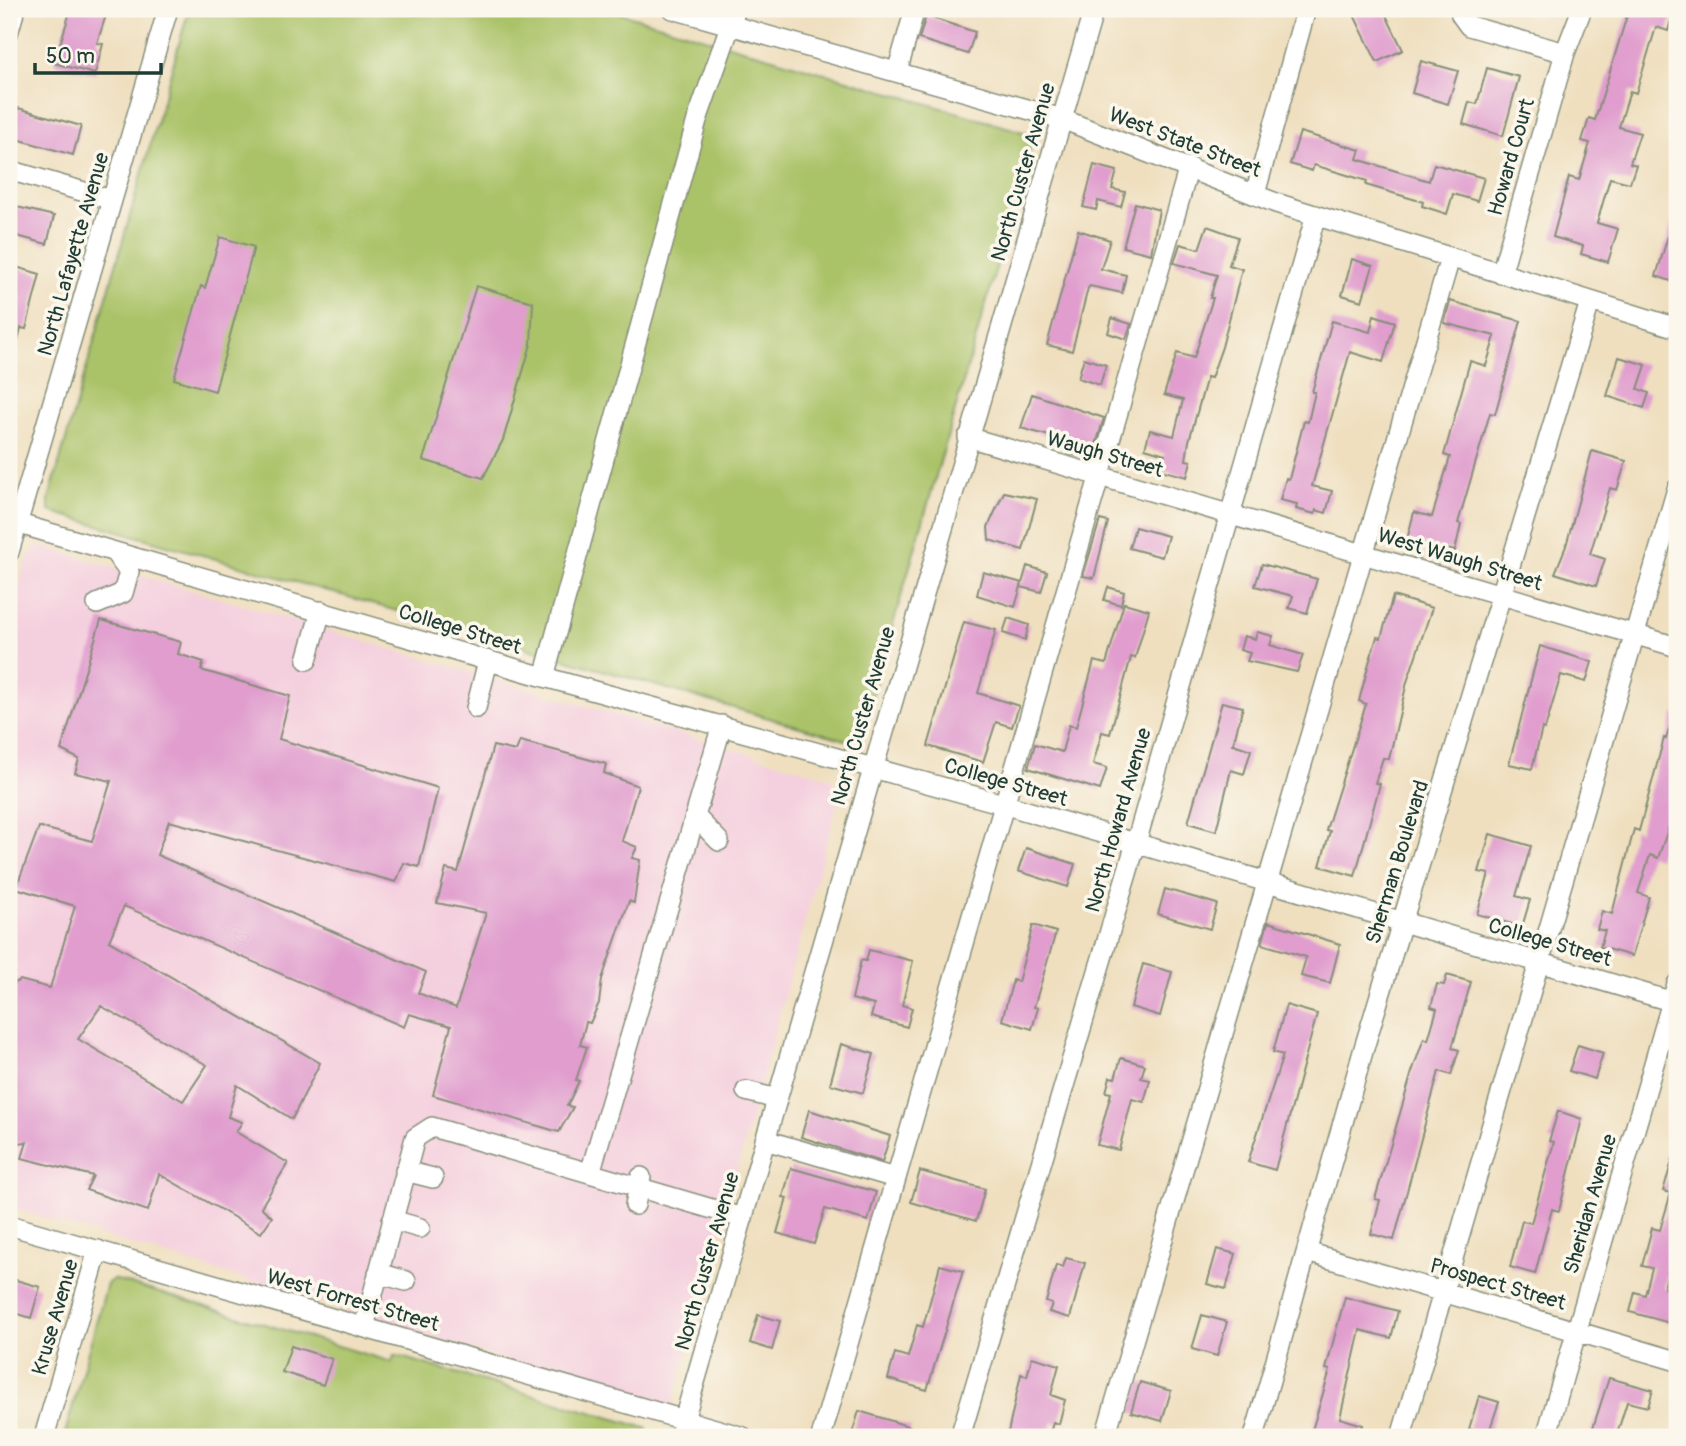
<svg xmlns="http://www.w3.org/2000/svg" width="1686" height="1446" font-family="Pangolin,sans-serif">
	<rect width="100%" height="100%" fill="#fbf7ec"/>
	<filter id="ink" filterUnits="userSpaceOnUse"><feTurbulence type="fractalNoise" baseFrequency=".0143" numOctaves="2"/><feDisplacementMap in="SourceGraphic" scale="14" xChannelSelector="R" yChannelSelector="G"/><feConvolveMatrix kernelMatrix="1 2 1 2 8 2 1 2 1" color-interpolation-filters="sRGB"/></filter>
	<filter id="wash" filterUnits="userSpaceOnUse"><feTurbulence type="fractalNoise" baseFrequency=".00686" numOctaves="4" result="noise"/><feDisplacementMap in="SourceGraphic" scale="28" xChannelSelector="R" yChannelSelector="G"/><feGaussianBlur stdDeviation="1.57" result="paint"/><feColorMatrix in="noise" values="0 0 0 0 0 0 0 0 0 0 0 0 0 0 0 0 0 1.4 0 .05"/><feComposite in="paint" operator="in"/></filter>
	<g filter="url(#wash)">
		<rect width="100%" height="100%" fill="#efdfbf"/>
		<path fill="#f4cfde" d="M37,545L831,778L840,793L671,1410L9,1207V623L27,559Z"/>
		<path fill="#aac268" stroke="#64804e" stroke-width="2" d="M189,9H607L1030,134L1029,155L861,735L852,742L49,511V499Z
			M113,1279L392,1362L394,1355L646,1428L650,1437H64L107,1284Z"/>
		<g id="blocks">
			<path fill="#e09dce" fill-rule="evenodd" d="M71,9H108L97,43L103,44L95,74L54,63Z
				M1351,9H1383L1403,50L1377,62Z
				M1629,9H1674L1668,31L1656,27L1636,93L1630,91L1619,127L1640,133L1630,163L1636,165L1630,183L1610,178L1597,223L1618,229L1608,262L1581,254L1583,246L1553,237L1569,177L1579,180L1590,143L1582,141L1589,118L1595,120Z
				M926,16L975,32L968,54L919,39Z
				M1421,61L1458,71L1448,104L1412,93Z
				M1487,68L1519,77L1503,136L1463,124L1469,102L1477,104Z
				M18,108L81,126L73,155L10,137Z
				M1300,132L1360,150L1357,159L1429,181L1434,164L1484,178L1477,201L1453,194L1447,214L1422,206L1423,202L1366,185L1367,181L1314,165L1312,171L1290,164Z
				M1094,165L1117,171L1112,189L1125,192L1121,207L1098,201L1096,210L1083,207Z
				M1135,203L1159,210L1151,254L1123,247Z
				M9,205L54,216L47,244L9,234Z
				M1674,216H1677V283L1656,276Z
				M1207,226L1238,237L1229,265L1242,269L1222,347L1211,378L1207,377L1189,441L1186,460L1191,461L1187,477L1161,470L1165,454L1145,448L1150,430L1174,436L1183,400L1164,395L1177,353L1194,358L1213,298H1210L1217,275L1174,263L1180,244L1199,249Z
				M1078,230L1110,240L1101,269L1126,275L1122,293L1090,286L1088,288L1072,351L1047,345Z
				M220,237L254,247L215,391L174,379L201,286L205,288Z
				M1352,259L1373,266L1362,301L1342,295Z
				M9,265L40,274L26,329L21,328L13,359L9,358Z
				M476,286L533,302L531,344L503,440L483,478L423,460Z
				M1450,301L1521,321L1495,414L1490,413L1458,523L1461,524L1455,551L1407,540L1414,512L1432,517L1450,457L1444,455L1470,361L1486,366L1495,336L1444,323Z
				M1374,315L1395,322L1383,362L1350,352L1312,486L1332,491L1326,513L1316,510L1315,514L1296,509L1297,504L1280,500L1286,478L1289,479L1304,421L1308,422L1315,392H1312L1332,321L1370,332Z
				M1112,318L1131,324L1126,339L1108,333Z
				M1619,357L1646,365L1638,389L1649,393L1644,408L1607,396Z
				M1084,358L1106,365L1100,385L1078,378Z
				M1032,394L1104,418L1092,458L1068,454L1071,442L1021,428Z
				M1592,451L1626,461L1617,490L1610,488L1590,554L1605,559L1596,586L1555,573L1566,546Z
				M1004,492L1037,499L1023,550L989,540L988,527Z
				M1100,520L1108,522L1094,578L1083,576Z
				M1135,527L1168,536L1162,557L1129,548Z
				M1262,564L1317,579L1307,613L1289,608L1293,596L1255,586Z
				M1027,566L1047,572L1041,592L1021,587Z
				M983,572L1022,583L1015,607L977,595Z
				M1108,587L1124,592L1121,605L1104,600Z
				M1393,596L1432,608L1407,682L1389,759L1383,758L1375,783L1380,784L1355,876L1320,866L1330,831L1326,830L1366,704L1359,701L1369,663L1377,637L1381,638Z
				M1124,603L1149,610L1135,658L1131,657L1110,734L1102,732L1093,764L1107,768L1100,790L1028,768L1035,744L1062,752L1069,725L1076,727L1094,661L1106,664Z
				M1008,618L1029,625L1025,640L1003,633Z
				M101,620L181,642L178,654L204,662L201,670L290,696L279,739L438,788L419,867L404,863L396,882L169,821L157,855L426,972L418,993L456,1008L486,913L437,903L446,869L458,872L493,746L516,751L520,741L606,764L604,773L638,786L622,841L637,847L632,858L640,860L634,903L629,901L602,979L599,1003L590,1023L586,1022L580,1045L587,1047L576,1080L579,1081L567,1106L573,1107L559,1132L433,1095L451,1026L409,1014L404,1027L124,906L109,941L320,1063L292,1119L237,1085L228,1117L242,1122L236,1132L288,1163L261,1207L272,1217L261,1233L159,1174L148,1211L86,1190L93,1176L22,1158L27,1142L9,1144V986L20,980L50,988L75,906L16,888L39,827L92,841L111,781L75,773L79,759L61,750ZM101,1006L207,1065L183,1101L78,1039Z
				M964,622L996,630L978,693L1019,706L1012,727L996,722L983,762L928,746Z
				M1257,632L1273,636L1270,645L1303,655L1297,672L1247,661L1250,653L1240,650L1244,636L1255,639Z
				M1540,646L1592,662L1586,682L1561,675L1545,729L1542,728L1532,769L1509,764Z
				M1222,702L1243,707L1233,744L1251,750L1244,774L1231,770L1216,831L1188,823Z
				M1674,714H1677V774L1670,800L1677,804L1658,858L1650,855L1638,893L1649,897L1632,956L1600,947L1605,931L1597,929L1602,911L1612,914L1634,829L1639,831L1664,738L1666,739Z
				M1490,834L1531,846L1516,896L1530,900L1522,927L1477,914L1489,874L1479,872Z
				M1026,848L1075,864L1068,887L1018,871Z
				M1165,889L1217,904L1210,929L1158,914Z
				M1268,922L1340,944L1330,983L1301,976L1306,957L1262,944Z
				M1033,925L1056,932L1034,1007L1038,1008L1032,1029L1002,1020L1013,980L1018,982Z
				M869,950L913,961L902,1005L912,1008L907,1027L871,1017L874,1005L852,999L861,960L866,961Z
				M1143,964L1172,972L1160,1016L1131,1007Z
				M1447,975L1471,982L1452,1048L1459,1050L1451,1075L1439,1071L1394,1240L1371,1234L1380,1200L1375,1199L1412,1072L1424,1038L1428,1040L1437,1009L1431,1007L1437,984L1444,985Z
				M1286,1005L1317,1014L1275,1170L1248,1162L1283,1055L1273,1052Z
				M841,1044L874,1054L863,1093L830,1084Z
				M1578,1045L1603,1053L1595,1079L1569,1071Z
				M1121,1058L1145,1065L1141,1078L1150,1080L1144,1102L1132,1099L1119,1150L1097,1145L1111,1093L1106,1092L1110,1077L1115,1078Z
				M809,1110L890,1136L882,1162L801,1137Z
				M1558,1111L1582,1119L1559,1211L1552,1209L1535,1274L1510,1267L1522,1221L1531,1223L1554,1142L1549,1141Z
				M1674,1155H1677V1237L1664,1288L1677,1291V1325L1630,1312L1635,1292L1645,1295L1652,1268L1642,1266L1652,1228L1660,1230L1671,1193L1663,1191Z
				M791,1168L876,1192L868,1221L825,1209L814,1244L777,1233L787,1198L783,1197Z
				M920,1171L985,1189L976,1221L911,1202Z
				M1217,1249L1236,1254L1226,1289L1207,1284Z
				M1066,1258L1085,1263L1070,1318L1049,1312L1052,1304L1046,1302L1056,1265L1063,1267Z
				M940,1265L963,1271L927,1390L888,1379L895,1353L908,1357L917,1325L923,1327Z
				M9,1278L40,1287L31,1318L9,1311Z
				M1345,1297L1398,1311L1391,1338L1360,1330L1340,1418L1363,1425L1360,1437L1330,1432L1329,1437H1310L1330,1370L1326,1369Z
				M758,1315L780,1321L772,1350L750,1343Z
				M1202,1315L1227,1322L1217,1356L1192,1349Z
				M291,1346L332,1359L323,1385L282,1372Z
				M1032,1357L1059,1365L1051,1395L1065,1400L1059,1424L1053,1422L1049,1437H1007L1021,1374L1027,1376Z
				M1609,1378L1653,1390L1648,1407L1627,1402L1616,1437H1590Z
				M1140,1382L1171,1391L1162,1421L1131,1412Z
				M1479,1396L1499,1402L1488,1435L1469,1429Z
				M859,1411L911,1427L908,1437H863L852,1434Z"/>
		</g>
	</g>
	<g filter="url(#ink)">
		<use href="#blocks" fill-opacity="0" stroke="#878e7a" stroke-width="2"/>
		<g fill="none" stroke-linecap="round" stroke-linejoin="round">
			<g stroke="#878e7a" stroke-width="22">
				<path id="minor" d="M673,9L1062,119L1276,203L1677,328
					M1463,9L1461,15L1469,26L1565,53L1582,9
					M9,30L15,9
					M897,72L915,9
					M9,170L112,200
					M1255,194L1306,9
					M1501,274L1565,53
					M968,437L1677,647
					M9,521L544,677L1003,804L1677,1003
					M9,552L168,9
					M97,604L123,593L129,572L115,553
					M307,660L321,611
					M544,677L697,120L736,9
					M476,708L488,661
					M695,816L719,841
					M746,1091L777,1099
					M765,1140L895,1178
					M405,1171L433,1178
					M590,1173L722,725
					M635,1205L641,1177
					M392,1220L420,1228
					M9,1225L743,1437
					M1307,1252L1677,1361
					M378,1273L406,1281
					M364,1327L415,1138L432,1127L743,1218
					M44,1437L98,1250
					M679,1437L1094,9
					M821,1437L1189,167
					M960,1437L1136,843L1316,215
					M1105,1437L1450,258
					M1254,1437L1364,1048L1590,302
					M1401,1437L1677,489
					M1546,1437L1677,984"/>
			</g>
			<use href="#minor" stroke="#fff" stroke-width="19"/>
		</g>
	</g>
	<g text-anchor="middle" stroke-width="7" stroke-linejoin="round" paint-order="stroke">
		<g font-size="21" fill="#1f3d34" stroke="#fbf7ec">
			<text transform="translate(1185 142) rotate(21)" y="7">West State Street</text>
			<text transform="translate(1511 157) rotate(-74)" y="7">Howard Court</text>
			<text transform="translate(1023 172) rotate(-74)" y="7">North Custer Avenue</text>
			<text transform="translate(73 254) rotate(-74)" y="7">North Lafayette Avenue</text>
			<text transform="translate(1105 454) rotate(16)" y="7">Waugh Street</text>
			<text transform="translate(1460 559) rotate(17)" y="7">West Waugh Street</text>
			<text transform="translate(460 629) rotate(17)" y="7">College Street</text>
			<text transform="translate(863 716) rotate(-74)" y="7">North Custer Avenue</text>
			<text transform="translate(1006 782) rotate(16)" y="7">College Street</text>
			<text transform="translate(1118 820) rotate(-74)" y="7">North Howard Avenue</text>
			<text transform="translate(1397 862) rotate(-73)" y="7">Sherman Boulevard</text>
			<text transform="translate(1550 942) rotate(16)" y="7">College Street</text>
			<text transform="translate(1590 1204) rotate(-74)" y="7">Sheridan Avenue</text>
			<text transform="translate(707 1261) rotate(-74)" y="7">North Custer Avenue</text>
			<text transform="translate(1498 1284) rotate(16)" y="7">Prospect Street</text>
			<text transform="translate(353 1300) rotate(16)" y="7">West Forrest Street</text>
			<text transform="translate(55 1317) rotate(-74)" y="7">Kruse Avenue</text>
		</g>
	</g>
	<rect width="1686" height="1446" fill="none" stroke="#fbf7ec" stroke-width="35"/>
	<path d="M35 63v10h126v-10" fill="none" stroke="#1f3d34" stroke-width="3.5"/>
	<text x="46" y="63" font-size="21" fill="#1f3d34" stroke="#fbf7ec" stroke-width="5" paint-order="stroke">50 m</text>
</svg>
